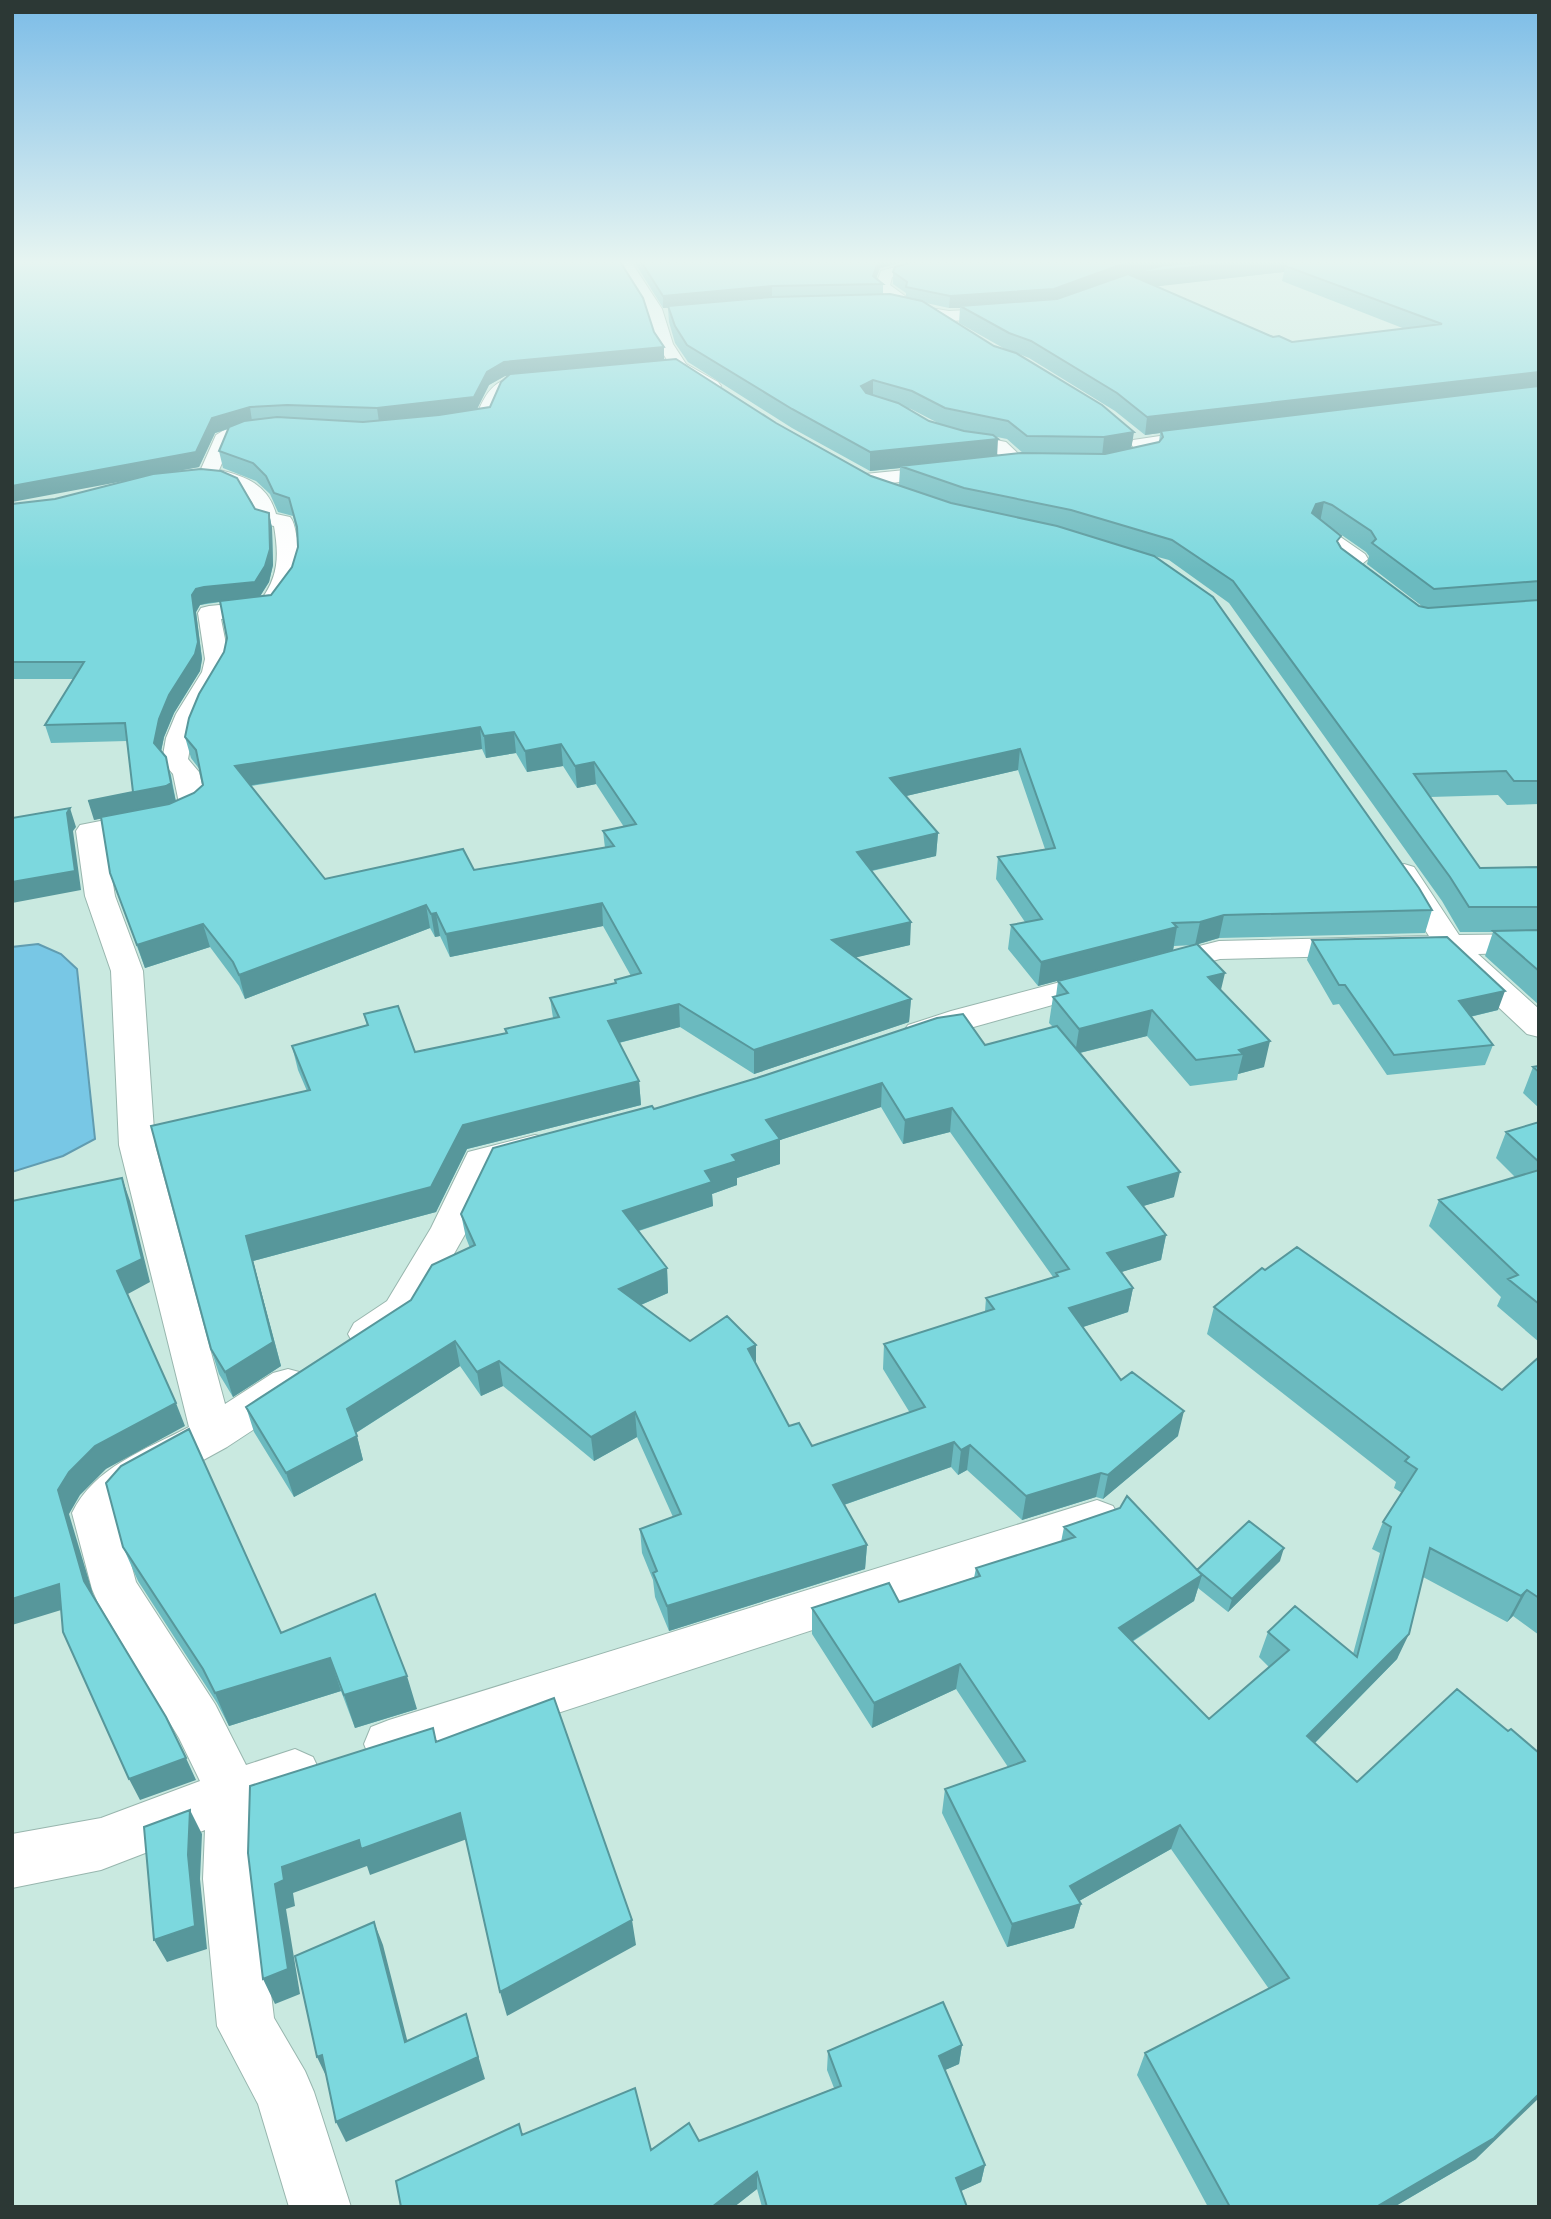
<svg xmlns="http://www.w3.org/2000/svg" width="1551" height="2219" font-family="'Asap Condensed',sans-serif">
	<rect width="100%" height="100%" fill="#c9e9e0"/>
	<path fill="#78c7e5" stroke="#619cb0" stroke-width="2" d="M38,944L61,954L77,969L95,1139L63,1156L12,1172V947Z"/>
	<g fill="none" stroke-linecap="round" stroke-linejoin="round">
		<g stroke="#98b6ae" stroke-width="2">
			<path id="minor" d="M616,260H630L662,309L673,344L686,364L718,382L721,386L718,390H706L674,371L657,344L646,309Z
				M920,260H956L954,263L928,266L892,277L890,285L905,296L899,303L949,311L1008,308L1016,313L1008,318L949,321L885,306L882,303L888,297L875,287L881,271Z
				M542,375L551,380L548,384L511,389L503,396L491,421L450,426L441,421L450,416L478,412C492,377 507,377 542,375Z
				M269,422L278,427L275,431L244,433L231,442L219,470C246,476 268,485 276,514L290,517C295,523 295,531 297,538C302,568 293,588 275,612L221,619L229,659L226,672L202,714L192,738L188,759L199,772L207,805L191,820L105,837L115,896L143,971L155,1145L225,1404L273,1373L288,1369L303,1373L309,1385L303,1397L227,1447L134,1498L118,1517L136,1582L215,1704L246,1765L295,1749L313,1757L321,1774L313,1791L259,1811L257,1879L274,2018L305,2071L314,2092L351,2207H289L258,2104L217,2026L203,1879L205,1830L101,1870L12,1888V1834L101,1818L200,1781L179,1738L98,1603L92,1589L72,1513C94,1467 145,1450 189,1427L119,1145L111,971L85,896L76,831L80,825L172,807L179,803L173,774L162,761L166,738L176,714L202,672L205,659L198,613L201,608L209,606L260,601C279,577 279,555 274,526L260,523C255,517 255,509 252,502C240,481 212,479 191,483L181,477L184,473L201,469L216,435L234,424Z
				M1207,429L1216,435L1214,439L1153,448L1158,455L1156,459L1112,469L1102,463L1105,459L1137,452L1131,444L1133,440Z
				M950,431L1006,442L1029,464L1026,468H1012L993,450L943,441L941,437Z
				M945,466L952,468L955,472L952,476L865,486L855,480L865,474Z
				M1319,525L1326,527L1365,554L1368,559L1362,564L1387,585L1384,590H1368L1338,567L1335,562L1340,557L1309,531L1312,527Z
				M1404,864L1414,867L1459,935L1539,934V952L1478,954L1539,1009V1037L1527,1034L1442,954L1220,959L1159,975L1148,973L1143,966L1148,959L1219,941L1429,936L1389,873L1394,867Z
				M1102,971L1113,974L1118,981L1113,988L920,1042L908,1039L903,1032L908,1025L951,1011Z
				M535,1135L548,1138L553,1147L548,1156L495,1170L468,1229L415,1323L382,1345L368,1349L354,1345L348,1334L354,1323L387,1301L431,1228L468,1152Z
				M1097,1500L1113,1506L1120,1519L1113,1532L389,1768L371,1761L364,1744L371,1727L389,1720Z"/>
		</g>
		<use href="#minor" fill="#fff" fill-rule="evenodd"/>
	</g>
	<path fill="#6bbabf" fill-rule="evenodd" d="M12,260L654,332L664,360L871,476L899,485L900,468L870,471L792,428L688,362L675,343L669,322L668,308H663L633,260H912L880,268L876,278L883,284V295L906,298V293L893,284V272L1539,260V804L1507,805L1498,795L1430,797L1480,868L1539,867V1005L1485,956L1493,932H1460L1442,901L1229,603L1169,560L1143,553L1432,910L1425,933L1219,938L1195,945L1174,946L1173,950L1038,986L1008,949L1011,925L1025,922L996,879L998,857L1045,849L1018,770L906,796L938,833L936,856L872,871L910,945L856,957L911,999L909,1022L754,1074L680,1027L619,1043L639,1081L641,1105L467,1149L436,1212L253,1261L281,1366L233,1397L219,1374L211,1349L307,1091L298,1070L292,1046L367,1026L364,1014L415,1052L506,1034L505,1029L553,1018L550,998L615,983V980L631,976L603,926L450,957L440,936L435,937L430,928L245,999L239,986L210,947L145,968L118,895L110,873L101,818L94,820L133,792L127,741L51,743L45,725L73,679H12V504L55,499L133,479ZM1284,272L1282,281L1405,329L1292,342L1273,337L1156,286ZM926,303L949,308H960L959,323L1005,349L994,346ZM1019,354L1029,358L1115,411L1145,435L1160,433L1159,443L1131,448ZM509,375L490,407L477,409L489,385L505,376ZM904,407L911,409L938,423L929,421ZM331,420L370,422H363ZM229,429L219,451L223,468L256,481L270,494L278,512L293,516L297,533L298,547L292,567L271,595L260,596L269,582L273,565L272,528L269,513L255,509L165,473L199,467L215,433ZM997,437L1007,439L1023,453L997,456ZM1326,524L1366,552L1369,556L1367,564L1423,607L1419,606L1341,548ZM220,602L227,638L224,652L185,737L191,758L200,770L203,785L194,793L176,802L171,775L161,751L164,737L174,713L200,671L202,659L196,612L200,605ZM482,749L486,758L516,753L527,772L563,766L577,788L596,784L624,827L603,831L605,848L474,870L325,879L251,786Z
		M1312,940L1498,1010L1470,1017L1493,1045L1485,1065L1387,1075L1339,1004L1333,1005L1307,960Z
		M1058,981L1221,990L1264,1067L1238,1074L1237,1080L1190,1086L1147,1036L1080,1053L1174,1197L1143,1206L1166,1235L1161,1260L1121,1272L1133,1288L1128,1312L1083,1327L1121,1380L1178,1436L1103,1499L1096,1497L1022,1520L967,1470L958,1475L951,1467L844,1505L867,1545L865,1569L669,1631L655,1597L653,1580L642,1553L640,1529L673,1517L637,1437L594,1461L503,1386L481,1396L460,1366L356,1433L363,1460L294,1497L254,1432L246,1407L411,1300L470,1248L466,1238L461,1214L654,1109L985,1045L1053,1027L1049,1023L1053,997L1056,996ZM881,1107L903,1144L950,1132L1053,1277L986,1298L985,1312L884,1344L883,1369L910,1413L812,1446L789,1426L756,1365L690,1341L641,1305L668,1293L667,1268L639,1231L713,1206L712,1194L737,1185V1178L780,1164V1140Z
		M1539,1066V1108L1523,1093L1533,1067Z
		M1539,1122V1342L1497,1306L1501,1297L1429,1226L1439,1200L1515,1177L1496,1158L1506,1132Z
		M1214,1307L1502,1390L1539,1357V1635L1513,1616L1507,1622L1423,1577L1397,1659L1315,1743L1476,2159L1394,2207H1208L1137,2075L1145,2053L1269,1989L1171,1849L1079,1901L1081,1904L1074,1928L1007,1947L942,1813L945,1789L1008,1767L956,1689L872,1728L812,1634V1608L899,1602L974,1578L976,1568L1061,1542L1064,1527L1197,1570L1280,1561L1228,1612L1198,1588L1194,1601L1132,1642L1209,1719L1269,1667L1259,1657L1268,1632L1353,1654L1380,1553L1372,1549L1383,1522L1402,1493L1394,1488L1396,1482L1207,1334Z
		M123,1547L281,1633L417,1709L355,1728L341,1691L229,1726L217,1703L138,1581Z
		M962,2045L959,2064L945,2070L985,2165L981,2182L961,2191L967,2207H762L757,2189L734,2207H401L522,2135L651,2150L699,2141L834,2088L827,2070L828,2051Z"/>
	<path fill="#57979b" d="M879,260H912L880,268L874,284L873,276Z
		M1146,260H1288L1284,272L1126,290L1052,301L960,306V308H949L950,296L1117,266Z
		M772,286V298L663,308V296Z
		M664,347V361L505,376L489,385L476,411L379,422L377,408L487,372L504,362Z
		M1539,372V389L1161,431L1160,433L1145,435L1147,417Z
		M873,380V397L860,404L861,386Z
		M250,407L252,421L215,433L199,467L12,502V486L212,418Z
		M1134,432L1131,450L1102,456L1104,437Z
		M998,439L997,458L900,466V468L870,471V452Z
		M1324,502L1320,522L1312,513L1316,504Z
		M269,513L272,528L273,565L269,582L259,598L208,603L200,605L196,612L202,659L200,671L174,713L164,737L159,761L154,743L159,719L192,595L196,589L204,587Z
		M480,727L482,749L240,787L235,766Z
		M514,732L516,753L486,758L484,736Z
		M561,744L563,766L527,772L525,751Z
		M1020,749L1018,770L889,800L890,778Z
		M166,757L176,802L171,805L94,820L88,801L166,786Z
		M594,762L596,784L577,788L575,766Z
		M70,808L76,827L73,831L81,890L12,903V882L67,813Z
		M938,833L936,856L856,874L857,852Z
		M602,903L603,926L450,957L446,934Z
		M426,905L430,928L245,999L239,975Z
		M436,913L440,936L435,937L431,914Z
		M1224,915L1219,938L1195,945L1200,922Z
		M911,922L910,945L832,963V940Z
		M203,924L210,947L145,968L137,945Z
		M1177,927L1173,950L1038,986L1041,962Z
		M1225,973L1219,998L1208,977Z
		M1505,991L1498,1010L1452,1021L1459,1001Z
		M911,999L909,1022L754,1074V1050Z
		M679,1004L680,1027L610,1045L608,1021Z
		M1152,1010L1147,1036L1075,1054L1079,1029Z
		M1270,1041L1264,1067L1238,1074L1243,1054L1239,1050Z
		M639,1081L641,1105L467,1149L436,1212L253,1261L281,1366L233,1397L225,1372L246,1236L463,1125Z
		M882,1083L881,1107L780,1140V1164L737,1178V1185L712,1194L713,1206L625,1235L623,1211L705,1171L732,1155L766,1120Z
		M952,1108L950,1132L903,1144L905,1120Z
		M1180,1172L1174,1197L1123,1212L1128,1187Z
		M122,1178L130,1201L150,1282L126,1295L117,1271Z
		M1166,1235L1161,1260L1102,1278L1107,1253Z
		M667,1268L668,1293L622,1313L619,1289Z
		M1133,1288L1128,1312L1065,1333L1069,1308Z
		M455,1341L460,1366L354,1434L347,1409Z
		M756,1345V1369L748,1349Z
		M499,1361L503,1386L481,1396L477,1372Z
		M176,1403L185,1426L106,1469L80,1495L69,1514L96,1604L84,1581L58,1490L69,1472L95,1446Z
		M1184,1411L1178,1436L1103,1499L1108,1475Z
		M635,1412L637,1437L594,1461L591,1437Z
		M357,1436L363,1460L294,1497L286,1473Z
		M954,1442L951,1467L832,1509L833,1485Z
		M970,1445L967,1470L958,1475L961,1450Z
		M1101,1473L1096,1497L1022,1520L1026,1496Z
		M867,1545L865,1569L669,1631L667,1606Z
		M1284,1548L1280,1561L1228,1612L1232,1599Z
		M1202,1575L1194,1601L1112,1654L1119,1628Z
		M59,1584L71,1607L12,1625V1599Z
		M1527,1590L1513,1616L1507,1622L1521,1596Z
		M1409,1634L1397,1659L1297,1761L1307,1736Z
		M330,1658L341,1691L229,1726L215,1693Z
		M960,1664L956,1689L872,1728L874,1703Z
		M407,1676L417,1709L355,1728L344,1695Z
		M186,1758L196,1780L140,1800L129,1779Z
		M190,1810L202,1834L200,1879L207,1949L167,1962L154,1940Z
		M460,1813L467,1839L370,1875L367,1866L293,1893L295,1906L286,1909L300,1994L275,2004L263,1979L275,1884L282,1867L359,1840Z
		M1180,1825L1171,1849L1065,1909L1081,1904L1074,1928L1007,1947L1012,1924L1070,1886Z
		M632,1920L636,1945L507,2016L500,1992Z
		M374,1922L383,1945L413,2063L405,2042Z
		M466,2014L485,2079L346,2142L336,2122Z
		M962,2045L959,2064L936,2074L939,2056Z
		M322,2055L327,2078L317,2057Z
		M1539,2094V2098L1476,2159L1394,2207H1376Z
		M985,2165L981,2182L952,2195L956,2178Z
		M757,2172V2189L734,2207H712Z"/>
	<path fill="#7cd8de" stroke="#57979b" stroke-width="2" fill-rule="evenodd" d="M12,260H619L643,298L654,332L664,347L504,362L487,372L474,397L377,408L287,405L250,407L212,418L196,452L12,486Z
		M640,260H879L873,276L883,284L772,286L663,296Z
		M919,260H1146L1117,266L1054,289L950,296L906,287L907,282L893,272L895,267Z
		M1221,260H1259L1128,274L1166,265Z
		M1287,260H1360L1368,262L1369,260H1539V372L1147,417L1117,393L1031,341L1009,333L960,306L1057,299L1128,274L1273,337L1279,336L1292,342L1442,324L1285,266Z
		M890,294L922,301L994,346L1016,353L1102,405L1134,432L1104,437L1027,436L1008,421L945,408L912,391L873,380L861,386L866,393L898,403L929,421L964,431L993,435L998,439L870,452L792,409L687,345L675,326L668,306L772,297Z
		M676,359L776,423L871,476L951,503L1057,526L1154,556L1213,597L1419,888L1432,910L1224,915L1200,922L1173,923L1177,927L1041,962L1011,925L1042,919L998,857L1055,848L1020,749L890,778L938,833L857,852L911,922L832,940L911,999L754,1050L679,1004L608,1021L639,1081L463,1125L431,1187L246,1236L273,1342L225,1372L211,1349L151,1126L310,1090L292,1046L368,1025L364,1014L398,1006L415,1052L507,1033L505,1029L559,1017L550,998L616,983L615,980L641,973L602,903L446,934L436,913L431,914L426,905L239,975L233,962L203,924L137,945L110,873L101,817L169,804L194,793L203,785L196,750L185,737L189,718L199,694L224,652L227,638L220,601L271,595L292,567L298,547L297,527L289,498L274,493L266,476L253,463L219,451L229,427L244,421L277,417L363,422L439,415L490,407L501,382L510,374ZM480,727L484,736L514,732L525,751L561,744L575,766L594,762L636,824L603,831L614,846L474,870L463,849L325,879L235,766Z
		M1539,386V581L1434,589L1372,543L1376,539L1371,531L1332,505L1324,502L1316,504L1312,513L1341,536L1337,541L1341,548L1419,606L1428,608L1539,600V781H1514L1506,771L1414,774L1480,868L1539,867V907H1469L1450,877L1233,581L1172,540L1071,510L964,488L900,466L1021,453L1105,454L1159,442L1163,437L1161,431Z
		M201,469L221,471L237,478L255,509L269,513L270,549L265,566L255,582L204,587L196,589L192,595L198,642L195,654L169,695L159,719L154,743L166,757L171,783L166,786L88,801L133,792L125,723L45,725L84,662H12V504L55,499L153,474Z
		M70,808L67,813L75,871L12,882V818Z
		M1539,930V971L1493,931Z
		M1447,937L1505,991L1459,1001L1493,1045L1394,1055L1345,985H1339L1312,940Z
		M1197,944L1225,973L1208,977L1270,1041L1239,1050L1243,1054L1196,1060L1152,1010L1079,1029L1053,997L1068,993L1058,981Z
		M963,1014L985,1045L1057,1026L1180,1172L1128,1187L1166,1235L1107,1253L1133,1288L1069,1308L1121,1380L1132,1372L1184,1411L1108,1475L1101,1473L1026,1496L970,1445L961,1450L954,1442L833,1485L867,1545L667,1606L653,1573L657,1571L640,1529L681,1514L635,1412L591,1437L499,1361L477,1372L455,1341L347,1409L357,1436L286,1473L246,1407L411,1300L432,1265L475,1245L461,1214L493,1148L652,1106L654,1109L757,1078L937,1018ZM882,1083L905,1120L952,1108L1069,1269L1056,1273L1058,1276L986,1298L994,1309L884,1344L925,1407L812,1446L799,1423L789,1426L748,1349L756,1345L727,1316L690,1341L619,1289L667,1268L623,1211L712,1182L705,1171L737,1161L732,1155L780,1139L766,1120Z
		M1539,1066V1072L1533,1067Z
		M1539,1122V1162L1506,1132Z
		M1539,1170V1304L1508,1279L1518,1275L1439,1200Z
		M122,1178L142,1259L117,1271L176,1403L95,1446L69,1472L58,1490L84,1581L166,1717L186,1758L129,1779L63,1632L59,1584L12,1599V1201Z
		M1297,1247L1502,1390L1539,1357V1598L1527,1590L1521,1596L1430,1548L1409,1634L1307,1736L1357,1782L1457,1689L1508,1731L1511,1729L1539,1753V2094L1494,2138L1376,2207H1230L1145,2053L1289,1978L1180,1825L1070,1886L1081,1904L1012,1924L945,1789L1025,1761L960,1664L874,1703L812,1608L889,1583L899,1602L980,1576L976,1568L1075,1537L1064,1527L1120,1508L1127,1496L1202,1575L1119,1628L1209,1719L1289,1650L1268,1632L1295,1606L1357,1657L1391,1527L1383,1522L1417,1469L1405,1461L1409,1457L1214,1307L1262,1268L1265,1270Z
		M189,1429L281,1633L375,1594L407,1676L344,1695L330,1658L215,1693L203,1669L123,1547L106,1483L121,1466Z
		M1249,1521L1284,1548L1232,1599L1197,1570Z
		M554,1698L632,1920L500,1992L460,1813L361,1849L359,1840L282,1867L284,1880L275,1884L288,1969L263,1979L248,1853L250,1786L433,1728L436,1742Z
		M190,1810L188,1855L195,1926L154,1940L144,1827Z
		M374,1922L405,2042L466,2014L478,2057L336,2122L322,2055L317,2057L295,1956Z
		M943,2002L962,2045L939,2056L985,2165L956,2178L967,2207H767L757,2172L712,2207H401L396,2181L519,2124L522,2135L635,2088L651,2150L689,2123L699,2141L841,2086L828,2051Z"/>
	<linearGradient id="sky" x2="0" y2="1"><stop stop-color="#7bbce7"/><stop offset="0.46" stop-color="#e7f5f1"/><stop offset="1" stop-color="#e7f5f1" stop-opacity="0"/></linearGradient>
	<rect width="1551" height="570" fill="url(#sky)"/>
	<rect width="1551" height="2219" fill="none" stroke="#2c3835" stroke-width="28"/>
</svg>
